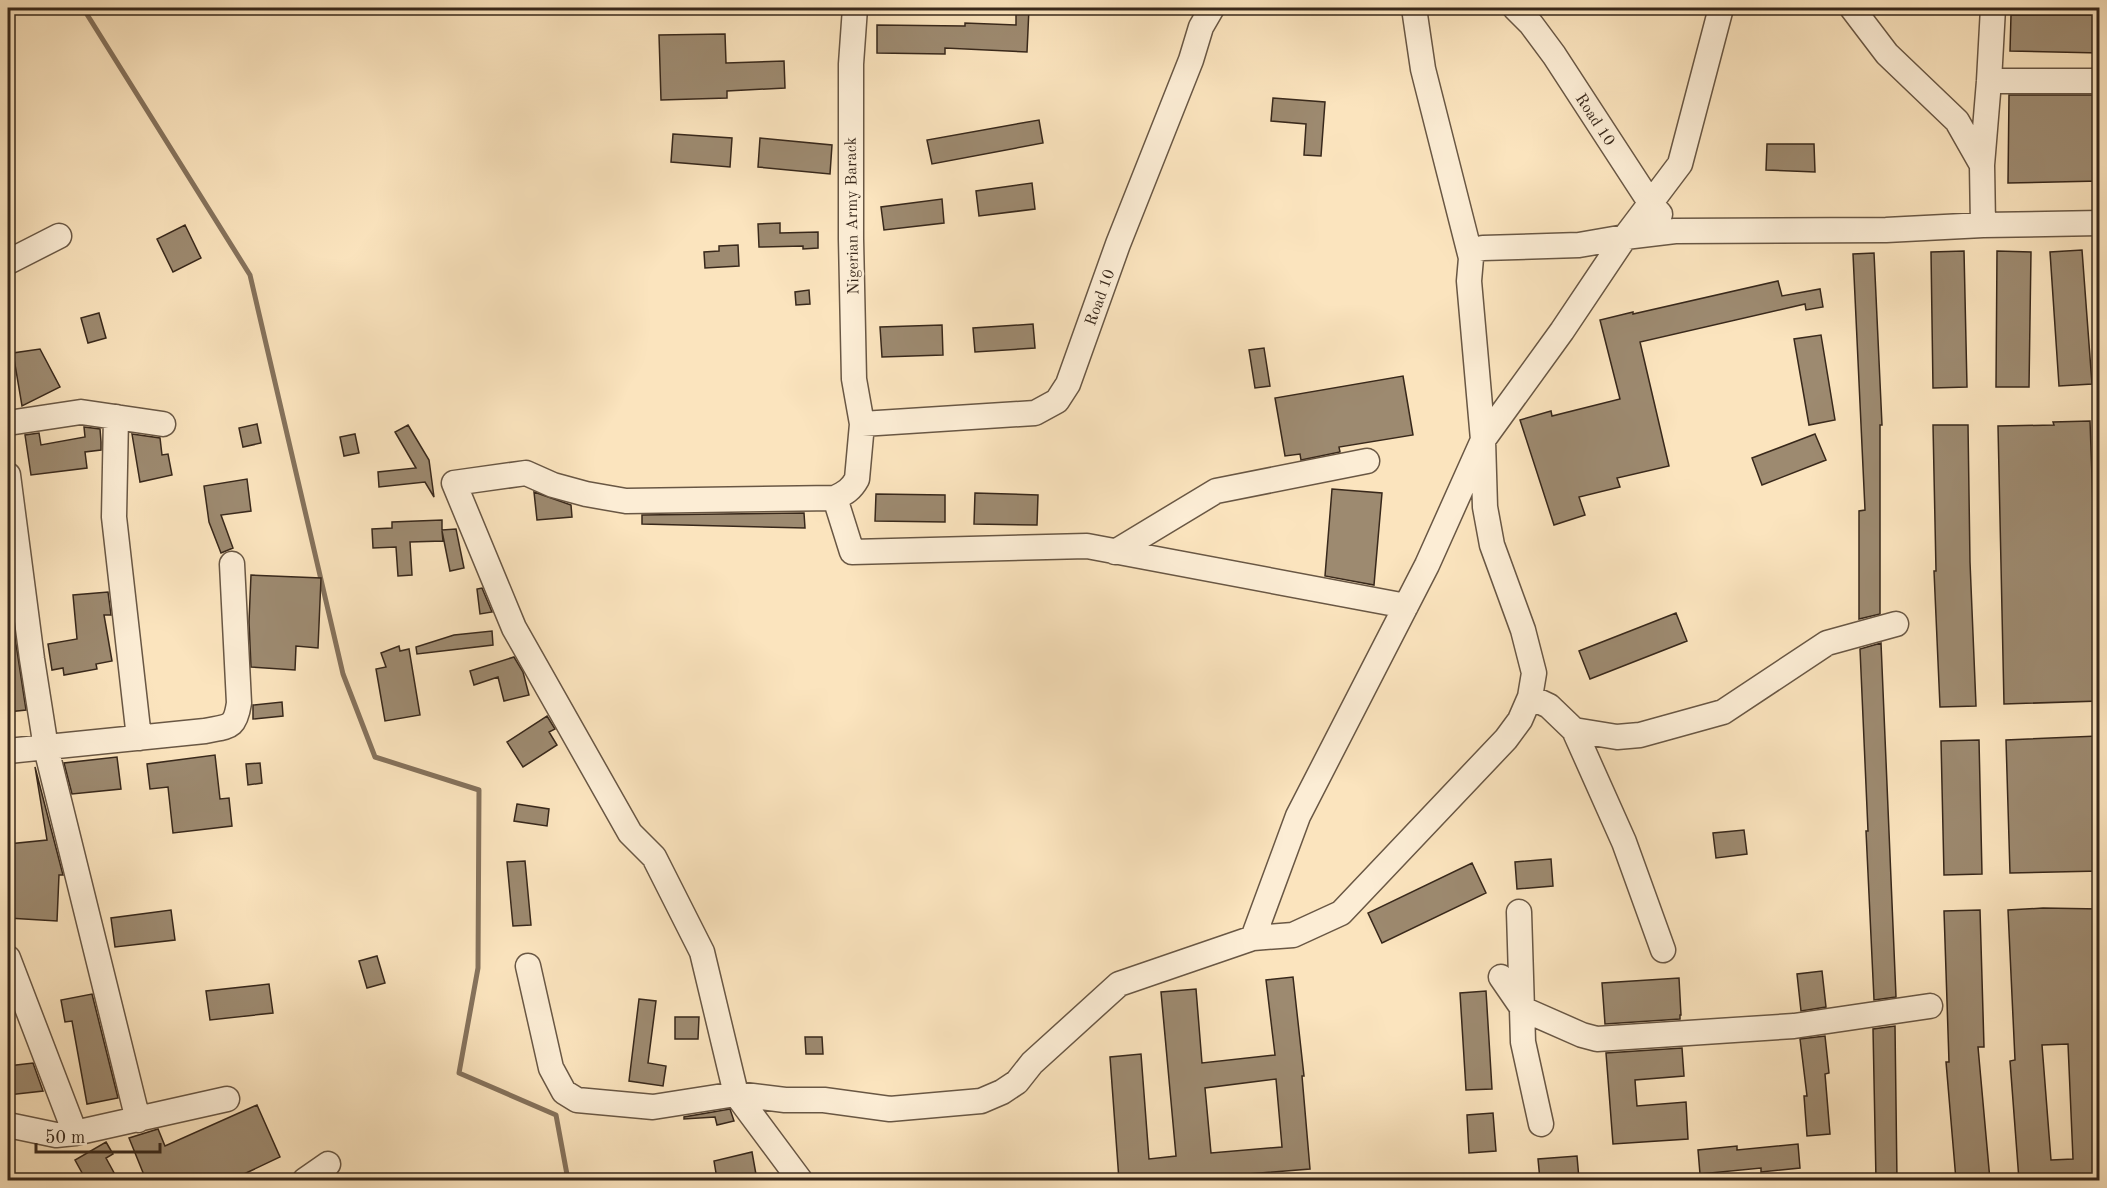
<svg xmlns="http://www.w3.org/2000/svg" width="2107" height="1188" font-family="'Old Standard TT',serif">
	<rect width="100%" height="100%" fill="#fbe4be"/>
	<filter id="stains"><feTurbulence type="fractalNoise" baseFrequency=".00333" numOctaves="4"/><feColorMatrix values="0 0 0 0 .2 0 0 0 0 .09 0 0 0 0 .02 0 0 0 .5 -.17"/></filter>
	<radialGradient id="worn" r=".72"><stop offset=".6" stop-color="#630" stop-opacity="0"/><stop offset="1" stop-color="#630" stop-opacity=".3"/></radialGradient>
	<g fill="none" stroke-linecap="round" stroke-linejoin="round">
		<path stroke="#85725c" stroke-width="5" d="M83,8L250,275L343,674L375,757L479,790L478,968L459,1073L556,1115L568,1180"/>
	</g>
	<path fill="#9d8a70" stroke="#38281b" stroke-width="1.5" fill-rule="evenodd" d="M1016,8H1029L1027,52L945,48V54L877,53V25L965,26V23L1016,25Z
		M2011,15H2100V53L2010,51Z
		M725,34L726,63L784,61L785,88L727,91V98L661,100L659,35Z
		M2009,95H2100V181L2008,183Z
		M1273,98L1325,102L1321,156L1304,155L1306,124L1271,121Z
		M1039,120L1043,143L932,164L927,140Z
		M673,134L732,138L730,167L671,162Z
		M760,138L832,145L830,174L758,167Z
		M1767,144H1814L1815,172L1766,170Z
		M1032,183L1035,209L979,216L976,191Z
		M942,199L944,223L884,230L881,207Z
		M780,223V233L818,232V248L803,249V246L759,247L758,224Z
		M185,225L201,258L173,272L157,239Z
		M738,245L739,266L705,268L704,252L719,251V246Z
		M2082,250L2092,384L2059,386L2050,252Z
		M1964,251L1967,387L1933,388L1931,252Z
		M1997,251L2031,252L2029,387H1996Z
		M1874,253L1882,425H1880V614L1859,619V511L1865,510L1853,254Z
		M1778,281L1782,296L1820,289L1823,307L1806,310L1805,304L1640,342L1669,466L1617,478L1620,487L1579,497L1585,515L1554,525L1520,420L1551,411L1552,416L1620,399L1600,320L1633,312V314Z
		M809,290L810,304L796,305L795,292Z
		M99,313L106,338L88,343L81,318Z
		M1033,324L1035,348L975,352L973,328Z
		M942,325L943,355L882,357L880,327Z
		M1821,335L1835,420L1809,425L1794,339Z
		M1264,348L1270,386L1255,388L1249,350Z
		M40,349L60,387L22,406L13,353Z
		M1403,376L1413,435L1339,447L1340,452L1301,460L1300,454L1285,456L1275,398Z
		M2090,421L2100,701L2004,704L1998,426L2054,425L2053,422Z
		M257,424L261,443L243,447L239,428Z
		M408,425L429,460L434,497L425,482L379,487L378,472L416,468L395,432Z
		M1933,425H1968L1970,562L1976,706L1940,707L1934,571H1936Z
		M84,427L100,429L101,442V450L85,452L87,468L31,475L25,435L39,433L41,445L85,437Z
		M132,434L160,438L162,455L168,454L172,475L140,482Z
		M355,434L359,453L344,456L340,437Z
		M1815,434L1826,460L1762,485L1752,458Z
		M247,479L251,511L221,515L233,548L221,553L209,522L204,486Z
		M1332,489L1382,493L1374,585L1325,576Z
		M534,492L571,505L572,517L537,520Z
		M975,493L1038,495L1037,525L974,524Z
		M876,494L945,495V522L875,521Z
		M804,513L805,528L642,524V515Z
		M442,520V530L456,529L464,568L450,571L442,531L443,541L410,542L412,575L398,576L396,547L373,548L372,529L392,528V522Z
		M251,575L321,578L318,648L296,646L295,670L251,667L249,622Z
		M482,588L492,612L480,614L477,589Z
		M108,592L111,615H104L112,661L96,664L97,669L64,675L63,668L52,670L48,644L77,639L73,595Z
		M1676,613L1687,641L1590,679L1579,651Z
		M8,631H14L26,710L8,712Z
		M492,631L493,645L417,654L416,647L454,635Z
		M1881,643L1896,997L1874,1000L1866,831H1868L1860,649Z
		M399,646L400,651L409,649L420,715L385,721L376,669L386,667L381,653Z
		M514,657L523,672L529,695L504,701L498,677L474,685L470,671Z
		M282,702L283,716L253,719V705Z
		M547,716L555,729L549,732L557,745L523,767L507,742Z
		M2098,736L2100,871L2010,873L2006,740Z
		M1979,740L1982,874L1944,875L1941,741Z
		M215,755L220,799L229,798L232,826L173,833L168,787L150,789L147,764Z
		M117,757L121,789L72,794L64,763Z
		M260,763L262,783L248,785L246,764Z
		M35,767L63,875H59L57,921L8,918V844L47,840Z
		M517,804L549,809L547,826L514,821Z
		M1744,830L1747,854L1716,858L1713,833Z
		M1551,859L1553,886L1517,889L1515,862Z
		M525,861L531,925L513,926L507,862Z
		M1472,863L1486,893L1382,943L1368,913Z
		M2043,908L2100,909V1180H2019L2010,1061L2015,1060L2008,910ZM2068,1044L2073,1159L2051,1160L2042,1045Z
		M171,910L175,940L115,947L111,918Z
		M1980,910L1984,1047H1978L1990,1180H1956L1946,1062H1949L1944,911Z
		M377,956L385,983L367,988L359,961Z
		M1822,971L1826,1007L1801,1011L1797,974Z
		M1293,977L1304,1076H1302L1310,1169L1212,1177V1180H1119L1110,1057L1141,1054L1149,1159L1176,1156L1161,992L1196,989L1202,1063L1275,1055L1266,980ZM1276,1079L1282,1147L1211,1153L1205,1088Z
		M1679,978L1681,1015H1680V1019L1605,1024L1602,983Z
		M269,984L273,1013L210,1020L206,991Z
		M1486,991L1492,1089L1466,1090L1460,993Z
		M92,994L118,1098L87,1104L72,1021L65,1022L61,1000Z
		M639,999L656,1001L648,1063L666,1066L663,1086L629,1081Z
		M675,1017H699L698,1039H675Z
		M1895,1026L1897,1180H1876L1873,1029Z
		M1825,1036L1829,1073L1825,1074L1830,1134L1807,1136L1804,1096H1807L1800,1039Z
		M805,1037H822L823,1054H806Z
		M1682,1048L1684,1076L1635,1080L1637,1106L1686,1102L1688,1139L1613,1144L1606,1053Z
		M33,1063L43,1091L8,1095V1066Z
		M257,1105L280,1157L244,1174L246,1180H146L129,1138L158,1129L165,1146Z
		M730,1109L734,1121L717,1125L715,1117L684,1119V1117Z
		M1493,1113L1496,1151L1469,1153L1467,1115Z
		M106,1142L113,1154L106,1158L118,1180H86L75,1160Z
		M1798,1144L1800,1168L1761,1172V1168L1700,1174L1698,1150L1737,1146V1150Z
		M752,1152L757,1180H732L731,1177L717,1179L714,1161Z
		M1577,1156L1579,1179L1540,1180L1538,1159Z"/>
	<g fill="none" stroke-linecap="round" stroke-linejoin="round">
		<g stroke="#695744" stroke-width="27">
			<path id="minor" d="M1414,8L1423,69L1471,258
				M1515,8L1531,24L1554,55L1651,204L1660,214
				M1852,8L1887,54L1957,121L1982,165
				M1989,81H2100
				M1983,225L1982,165L1989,81L1993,8
				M8,262L59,236
				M116,417L114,517L139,738
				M8,423L81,412L163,424
				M862,424L1035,413L1057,401L1068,384L1118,244L1191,60L1201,27L1212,8
				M8,475L32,659L46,748L138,1120
				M835,498L852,552L1087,546L1406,606
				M1115,552L1216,491L1367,461
				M1530,697L1549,706L1574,730L1624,842L1663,950
				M1574,730L1617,737L1640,735L1723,712L1827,643L1896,624
				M8,751L205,731C229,726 235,729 239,703L232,564
				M1519,912L1523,1042L1541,1124
				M1253,938L1298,816L1427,565L1483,440L1562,331L1625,237L1680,164L1721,8
				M8,958L75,1133
				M528,966L551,1068L564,1092L577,1100L653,1107L736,1094L785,1100H824L890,1109L981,1101L1002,1092L1017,1082L1032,1063L1119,984L1253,938L1293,935L1341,913L1506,739L1520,720L1530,697L1534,673L1523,630L1492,545L1485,507L1483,440L1469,281L1471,258L1474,250L1483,248L1579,245L1625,237L1675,231L1886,230L1983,225L2100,223
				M1501,977L1523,1009L1582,1035L1597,1039L1794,1026L1930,1006
				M8,1125L56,1135L75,1133L227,1099
				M305,1180L328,1164
				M800,1180L736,1094L702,952L654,857L630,833L514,628L454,483L526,473L553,485L586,494L626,501L835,498C845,493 851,490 857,479L862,424L854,379L851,239V64L855,8"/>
		</g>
		<use href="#minor" stroke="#fcedd5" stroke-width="24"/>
	</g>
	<g text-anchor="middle" stroke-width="5" stroke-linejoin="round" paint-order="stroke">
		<g font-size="16" fill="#38281b" stroke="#fcedd5">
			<text transform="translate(1596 119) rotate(57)" y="6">Road 10</text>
			<text transform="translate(851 216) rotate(-91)" y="6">Nigerian Army Barack</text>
			<text transform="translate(1099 297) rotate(-70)" y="6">Road 10</text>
		</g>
	</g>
	<rect width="2107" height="1188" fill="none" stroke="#fbe4be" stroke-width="30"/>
	<rect x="9" y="9" width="2089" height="1170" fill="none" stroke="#38281b" stroke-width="3"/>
	<rect x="15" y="15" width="2077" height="1158" fill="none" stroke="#38281b" stroke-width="1.5"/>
	<path d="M36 1143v9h124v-9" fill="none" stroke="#38281b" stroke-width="3"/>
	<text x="45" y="1143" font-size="18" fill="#38281b" stroke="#fcedd5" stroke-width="4.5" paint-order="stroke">50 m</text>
	<rect width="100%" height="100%" filter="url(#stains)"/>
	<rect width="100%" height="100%" fill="url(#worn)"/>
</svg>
